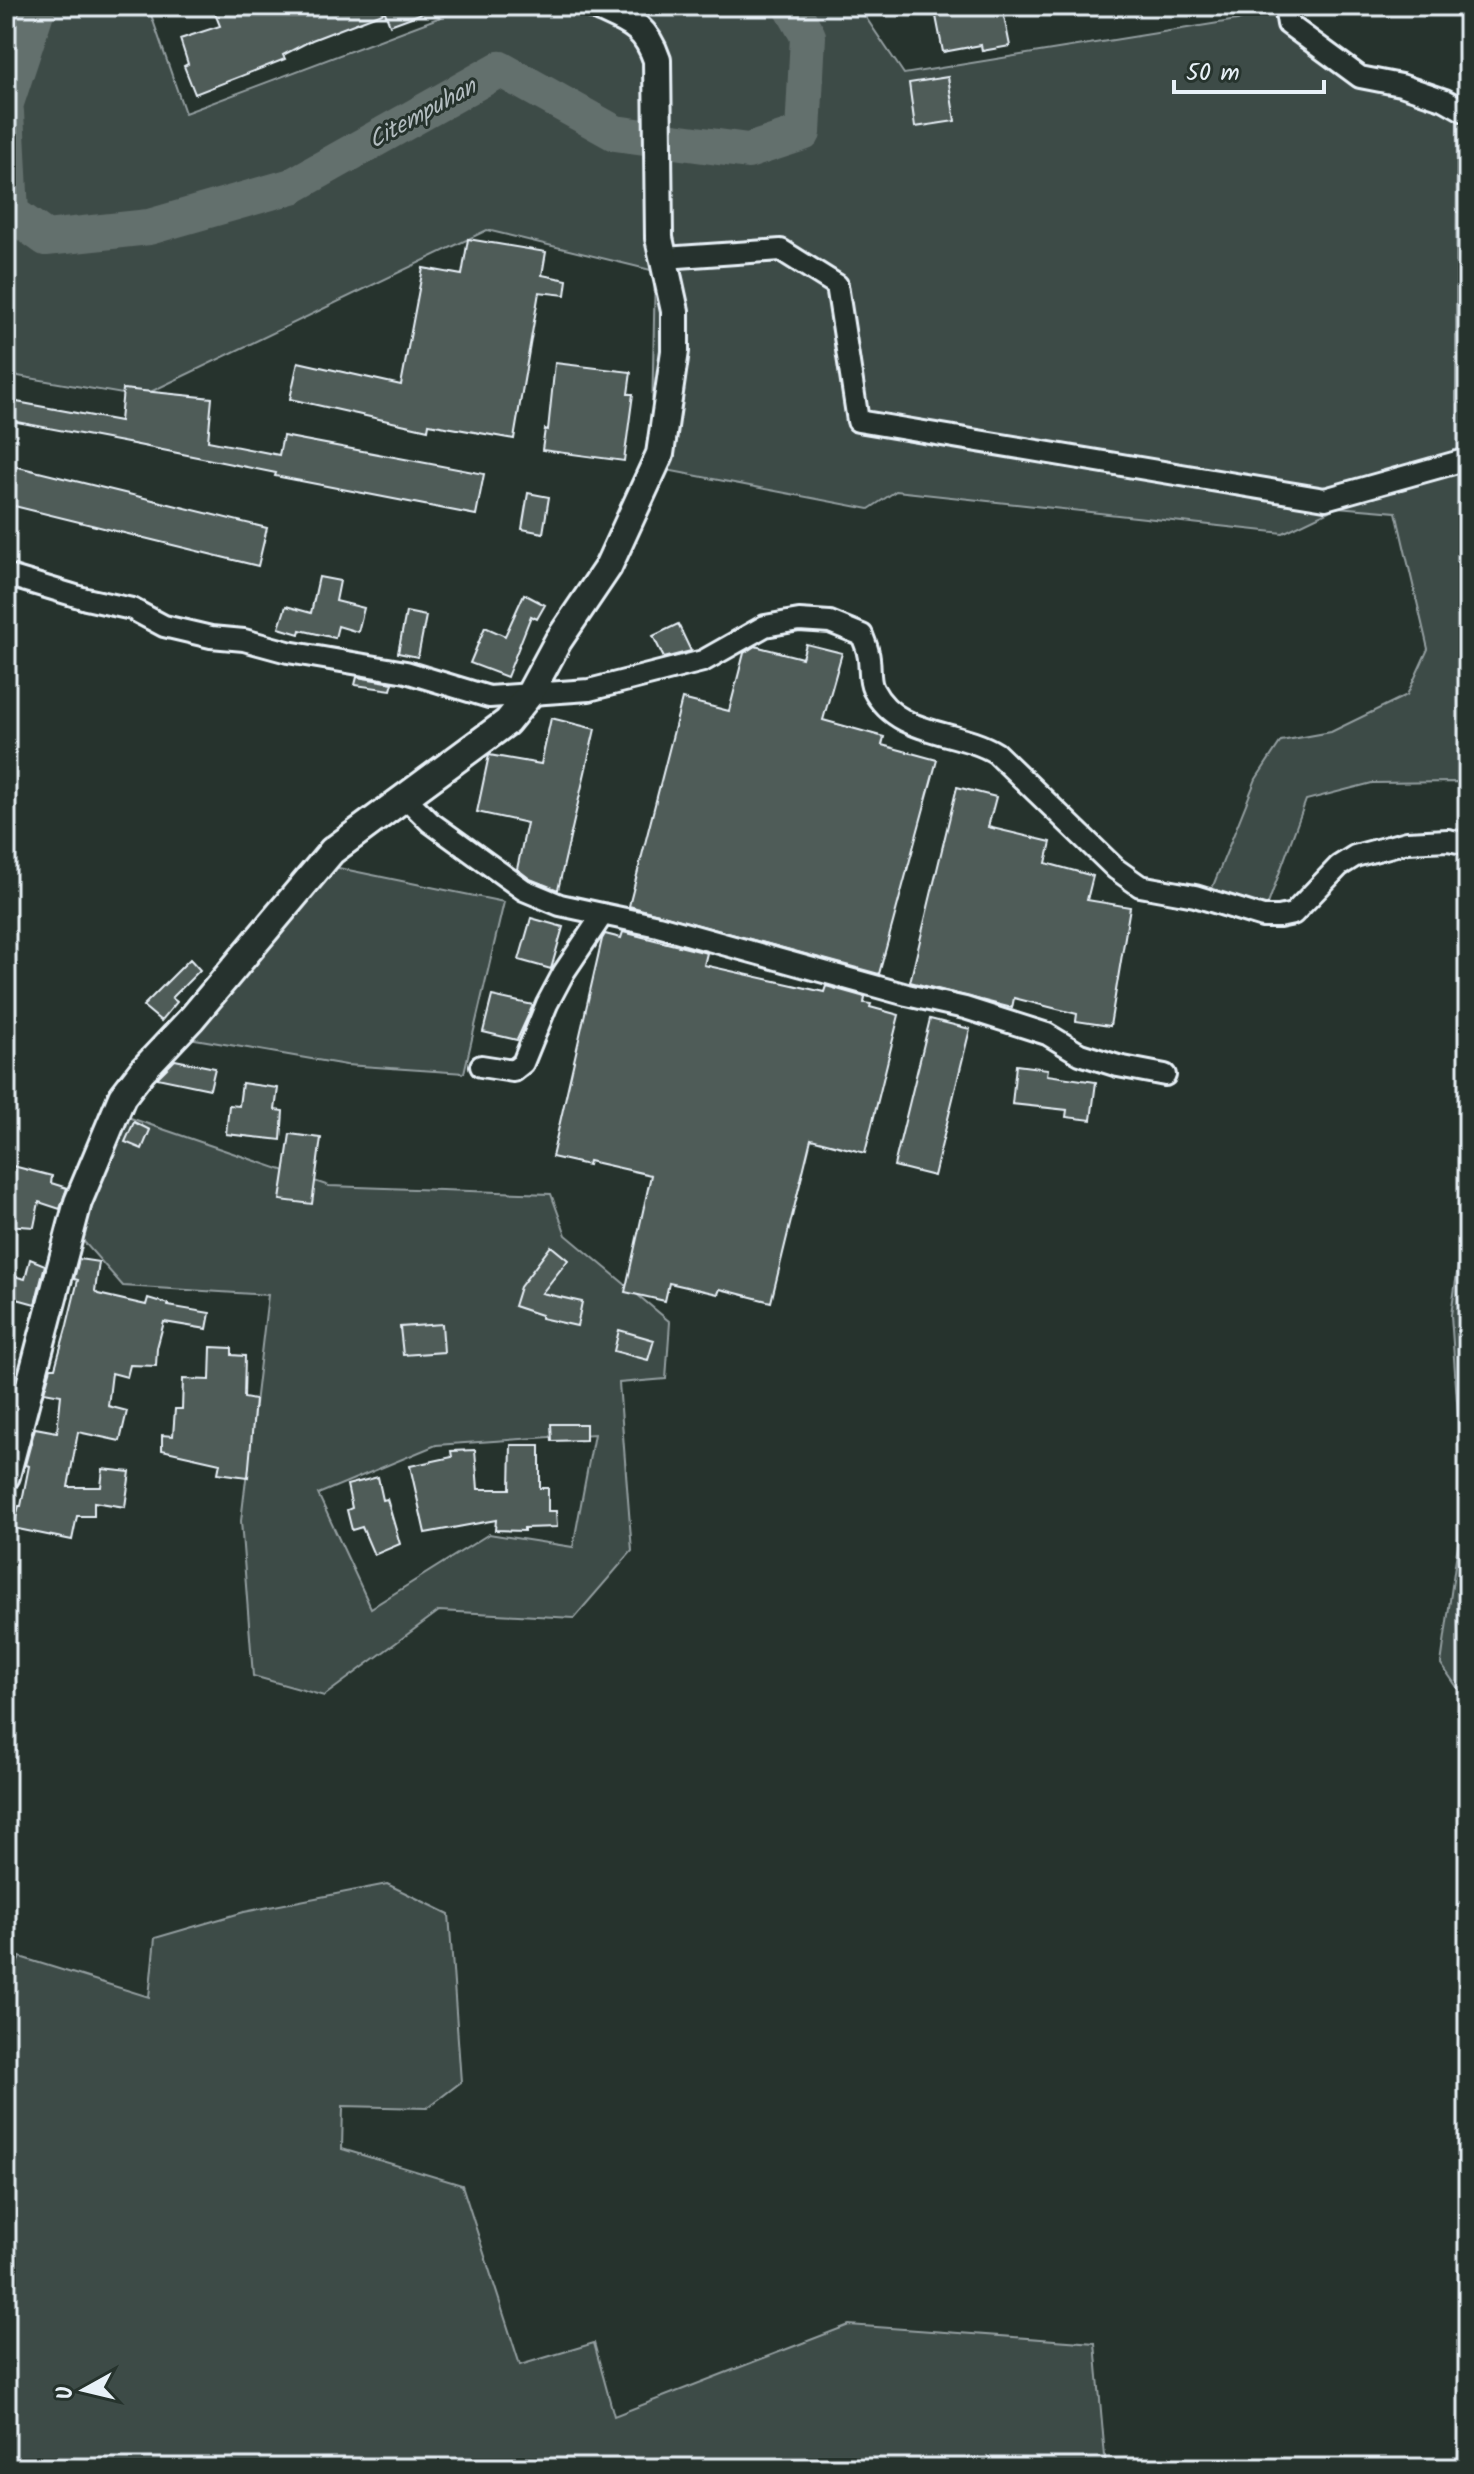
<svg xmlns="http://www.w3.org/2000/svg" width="1474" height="2474" font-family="Kalam,sans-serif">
	<rect width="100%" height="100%" fill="#26332d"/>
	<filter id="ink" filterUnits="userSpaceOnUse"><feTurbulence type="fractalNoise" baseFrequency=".0125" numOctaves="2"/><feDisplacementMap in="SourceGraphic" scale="16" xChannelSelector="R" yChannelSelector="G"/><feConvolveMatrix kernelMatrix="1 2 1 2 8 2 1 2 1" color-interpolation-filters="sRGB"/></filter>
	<g filter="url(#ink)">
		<path fill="#3e4b47" stroke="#939ea0" stroke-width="2" fill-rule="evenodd" d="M6,6H148L185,113L470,6H858L904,74L1280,13L1351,83L1457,108L1456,402L1468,404V789L1457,782L1372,783L1306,800L1260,926L1205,906L1256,779L1281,741L1331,732L1407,695L1428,649L1396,512L1337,507L1283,533L896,491L869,509L651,467L655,271L487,230L140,397L6,374Z
			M319,864L504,902L464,1073L346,1065L166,1034Z
			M110,1111L329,1186L551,1194L566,1235L670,1322L666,1379L619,1383L632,1551L574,1618L439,1611L324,1696L253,1676L241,1521L268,1295L123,1286L70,1226ZM594,1434L573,1547L489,1534L371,1608L318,1494L436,1445Z
			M1468,1197V1703L1441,1664L1464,1501L1451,1315Z
			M387,1884L449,1914L461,2082L427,2108L343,2106L342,2149L462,2185L520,2365L594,2343L614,2416L849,2325L1095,2343L1106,2468H6V1989L20,1957L149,1997L155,1938L244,1912Z"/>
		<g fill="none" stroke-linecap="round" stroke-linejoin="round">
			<path stroke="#636f6d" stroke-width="36" d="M6,103L38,6
				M6,112L11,213L46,238L149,227L292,186L500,69L615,133L748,151L803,133L808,36L791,6"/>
		</g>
		<path fill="#505c59" stroke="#e8f1f8" stroke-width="2" d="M212,6H436V8L390,25L385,12L312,40L283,55L285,59L195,94L184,66L188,64L180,39L220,26Z
			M934,6H1002L1010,46L982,51L981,45L943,52Z
			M948,77L955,121L915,127L909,83Z
			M468,239L546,252L542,275L567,280L565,295L539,292L514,439L429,424L428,430L290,399L298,362L401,385L423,268L462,275Z
			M555,363L631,372L628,394H633L624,461L542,450L545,429L548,430Z
			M123,389L212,398L208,441L279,455L283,436L484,474L476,515L275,476L276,473L133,444L6,420V400L120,421Z
			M6,464L267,528L258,566L6,504Z
			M528,493L549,497L543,533L522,529Z
			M319,577L340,581L336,601L364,608L358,632L338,626L335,638L300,630L299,634L279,628L286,606L311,613Z
			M524,594L545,605L537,619L531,616L507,677L470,663L485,627L505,636Z
			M406,612L426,616L418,657L398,653Z
			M678,624L691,651L664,658L653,636Z
			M806,644L842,653L823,720L884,737L882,745L937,760L879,974L629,906L682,699L729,711L744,653L755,646L802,658Z
			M357,677L393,683L391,690L355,685Z
			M551,718L595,729L558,890L530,879L517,869L527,823L477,812L489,755L541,764Z
			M957,787L996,797L988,827L1051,842L1046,863L1093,876L1087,900L1130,907L1110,1026L1076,1021L1077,1014L1014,998L1012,1008L910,982Z
			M531,918L563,927L551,969L519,960Z
			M623,932L707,953L704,965L824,992L826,986L865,997L864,1003L871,1004L870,1007L899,1015L865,1153L811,1139L771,1302L720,1289L718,1294L669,1283L665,1301L625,1292L651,1175L589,1161L588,1165L552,1157L602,939L605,934L621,938Z
			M190,959L200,970L172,998L177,1002L161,1021L143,1006Z
			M492,996L533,1005L517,1040L483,1032Z
			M930,1019L970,1029L934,1176L894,1166Z
			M175,1060L215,1068L210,1089L157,1078Z
			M1016,1065L1048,1069L1047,1075L1096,1082L1091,1120L1066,1117L1067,1110L1012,1104Z
			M242,1083L278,1088L275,1110L283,1111L281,1140L226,1134L229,1105L239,1106Z
			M134,1122L150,1130L142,1149L125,1142Z
			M290,1134L321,1138L312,1204L280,1200Z
			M13,1166L52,1176L51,1183L67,1188L60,1209L39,1202L34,1227L6,1225V1190Z
			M551,1246L568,1260L542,1293L582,1302L577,1326L541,1318V1315L514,1306L520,1287Z
			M30,1259L45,1265L35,1304L6,1296V1274L25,1279Z
			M79,1259L99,1262L95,1291L98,1294L146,1305L148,1298L168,1304V1306L210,1313L207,1329L164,1322L157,1348L156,1366L130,1365L127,1377L112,1373L108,1406L127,1411L120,1441L78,1432L68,1487H101L103,1469L130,1472L125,1507L94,1502V1516H77L72,1540L13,1528L19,1506H21L29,1466L25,1465L35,1428L57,1432L61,1395L44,1392L51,1368H55L67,1325L78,1280L74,1279Z
			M442,1324L444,1352L403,1355L400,1327Z
			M619,1330L654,1340L648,1360L614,1351Z
			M211,1347L232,1348V1355L245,1356L244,1398L255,1400L248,1477L218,1473L220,1463L162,1450V1435L173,1436L175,1409H182L183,1379L210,1380Z
			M551,1424H586V1440L552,1441Z
			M511,1445H540V1488H548V1511H556L557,1527L524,1528V1531L495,1530L496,1520L425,1533L410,1466L452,1457L451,1451L475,1450L478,1489H510Z
			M378,1477L383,1500L387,1499L400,1544L374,1555L362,1527L352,1530L347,1510L352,1508L347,1485Z"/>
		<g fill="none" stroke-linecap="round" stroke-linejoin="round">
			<g stroke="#e8f1f8" stroke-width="26">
				<path id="minor" d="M1285,6L1288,24L1360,77L1401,85L1445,100L1468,113
					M664,258L781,250L837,285L858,421L1325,499L1468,459
					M6,575L86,599L132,609L164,626L211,637L244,640L288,652L406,672L489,697L589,690L703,661L765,626L799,620L830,622L862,635C864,641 867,647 868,653C871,664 868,679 873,689C897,737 957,729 996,753L1116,869L1140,886L1195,896L1263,917H1279L1293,914L1339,866L1355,856L1407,842L1448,840L1468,844
					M406,798L430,822L524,890L560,905L658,926L907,995L965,1008L1047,1034L1080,1054L1118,1066L1165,1075
					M481,1066L513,1071L523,1063L547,1004L564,972L603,914"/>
			</g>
			<g stroke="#e8f1f8" stroke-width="32">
				<path id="major" d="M6,1476L78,1202L122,1097L142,1071L192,1018L332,851L507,722L529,695L558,641L608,567L660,454L675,351V311L659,238L657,60C645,24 628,21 596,6"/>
			</g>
			<use href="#minor" stroke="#26332d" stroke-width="20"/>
			<use href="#major" stroke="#26332d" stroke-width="26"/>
		</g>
	</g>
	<g text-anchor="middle" stroke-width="6" stroke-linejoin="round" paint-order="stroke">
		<g font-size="24" font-style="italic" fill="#b3bdc0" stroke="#26332d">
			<text transform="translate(422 113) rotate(-29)" y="8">Citempuhan</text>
		</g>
	</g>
	<rect width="1474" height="2474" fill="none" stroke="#26332d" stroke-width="32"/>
	<rect x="16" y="16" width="1442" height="2442" fill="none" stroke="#e8f1f8" stroke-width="3" filter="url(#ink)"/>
	<g transform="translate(84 2390) rotate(262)" stroke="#26332d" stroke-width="6" paint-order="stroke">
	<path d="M0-6L14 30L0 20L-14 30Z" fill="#e8f1f8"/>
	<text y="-12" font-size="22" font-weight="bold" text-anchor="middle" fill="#e8f1f8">U</text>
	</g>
	<path d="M1174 80v12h150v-12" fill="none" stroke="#e8f1f8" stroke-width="4"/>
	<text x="1186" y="80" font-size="24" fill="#e8f1f8" stroke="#26332d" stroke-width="6" paint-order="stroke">50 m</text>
</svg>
